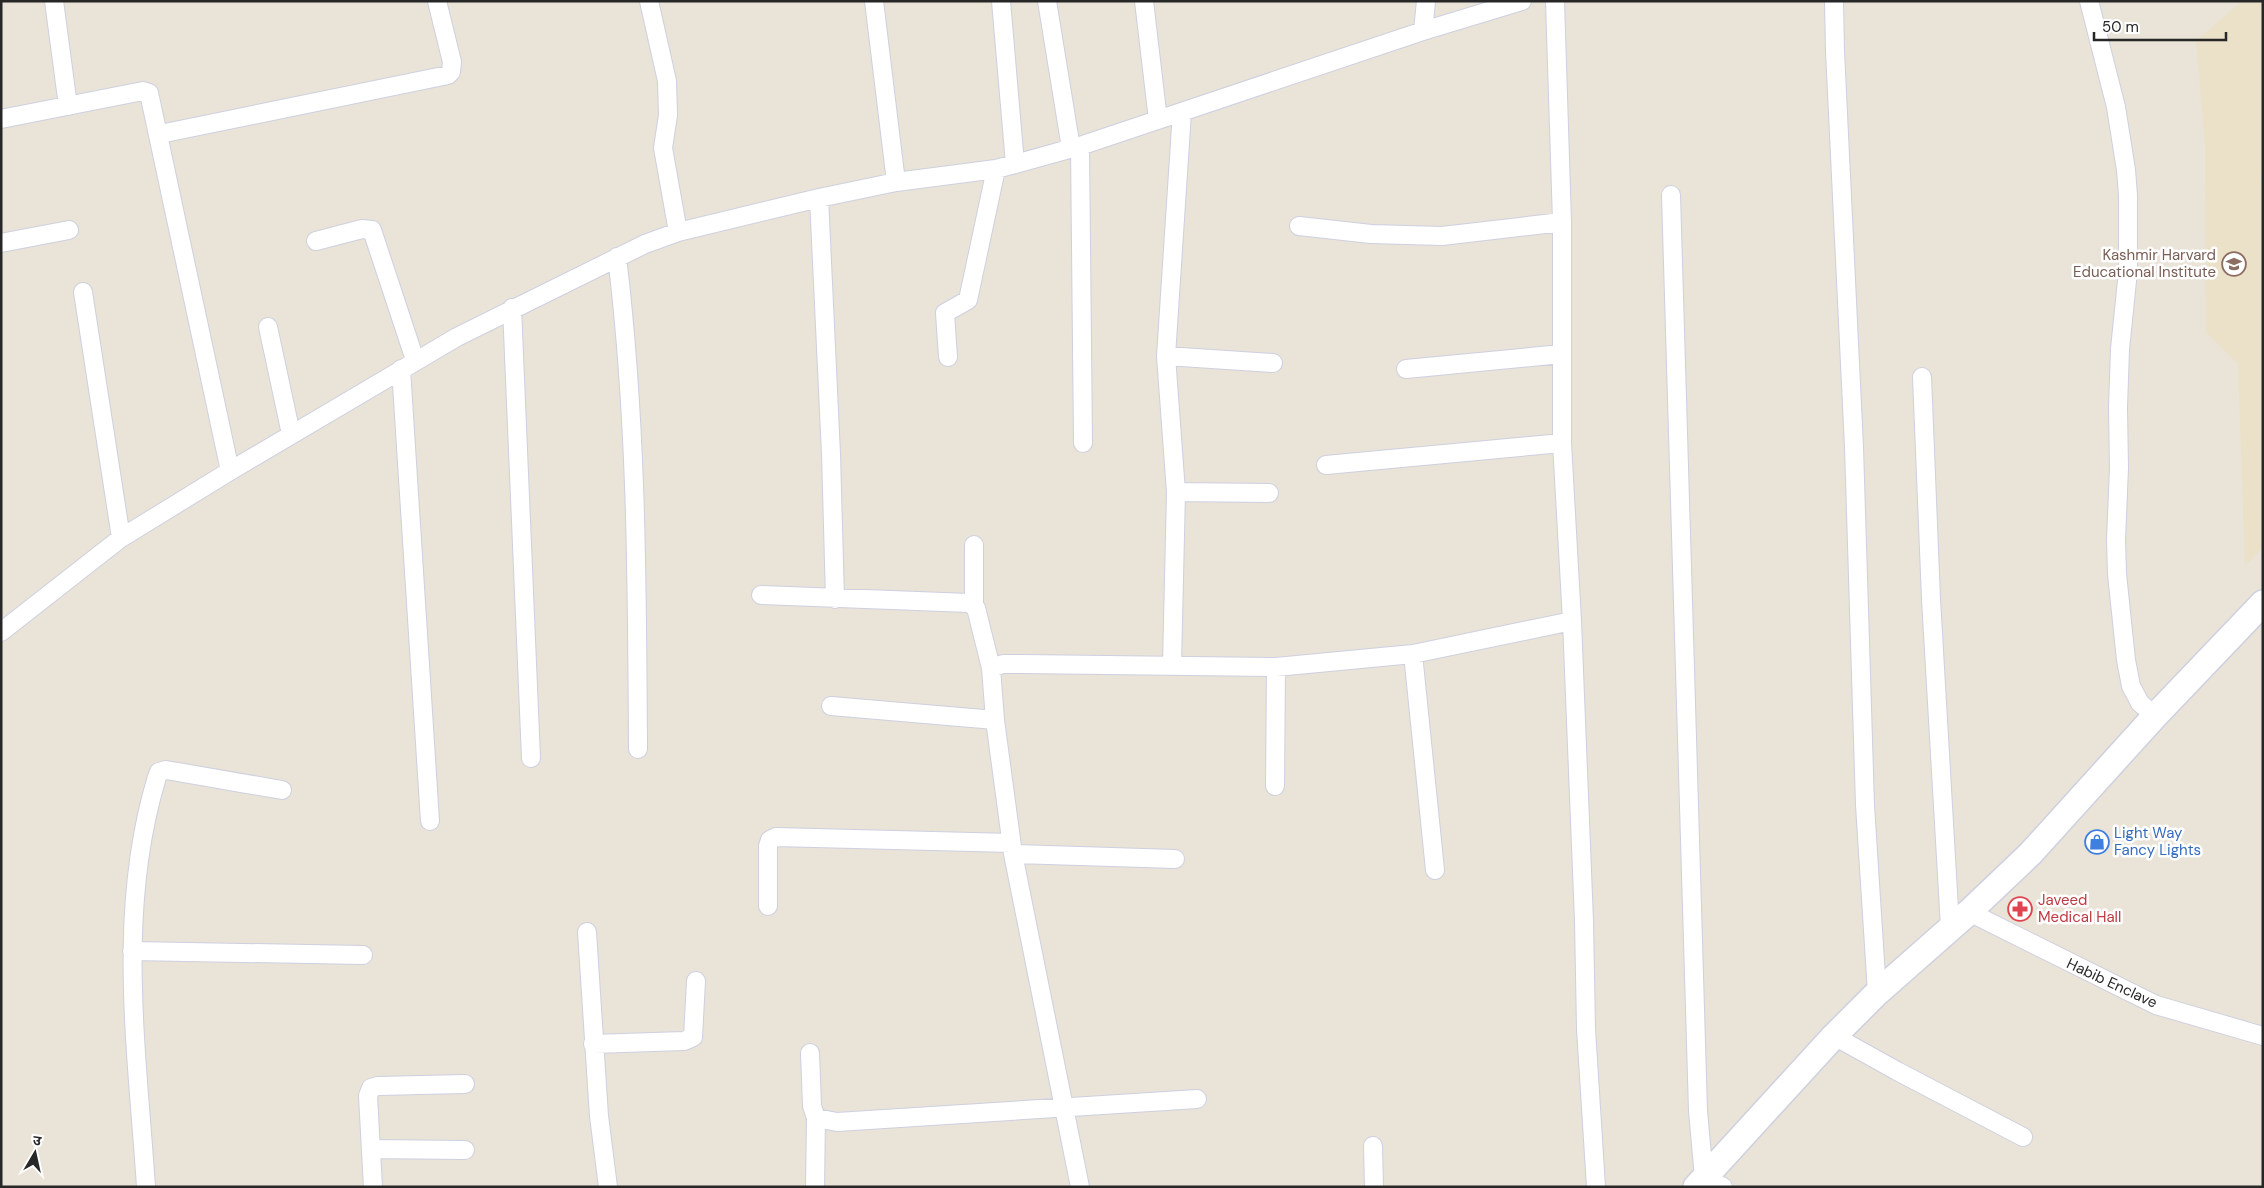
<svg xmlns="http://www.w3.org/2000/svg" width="2264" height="1188" font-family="'DM Sans','Noto Sans Devanagari',sans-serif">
	<rect width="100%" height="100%" fill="#e9e3d8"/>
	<path fill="#ebe1c8" d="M2242,1H2263V174L2260,175L2263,195V547L2245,566L2238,364L2206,332L2205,143L2196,41Z"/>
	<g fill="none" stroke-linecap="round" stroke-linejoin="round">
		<g stroke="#ced0e0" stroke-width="20">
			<path id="street" d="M54,1L68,106
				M649,1L667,81L668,115L663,148L678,232
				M874,1L896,182
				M1001,1L1015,164
				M1047,1L1071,148
				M1144,1L1158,120
				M1555,1L1562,222V443L1572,621L1584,921L1586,1029L1596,1187
				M1834,1L1835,51L1854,447L1865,805L1877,993
				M2089,1L2116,107L2126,170L2128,195V271L2120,349L2118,408L2119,468L2116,540L2117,574L2126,660L2131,686L2140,703L2155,716
				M1423,31L1426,1
				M1,119L143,91L149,93L230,471
				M160,134L448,75L451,72L452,62L437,1
				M1080,146L1083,443
				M1671,195L1698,1111L1704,1178L1723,1187
				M819,198L831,454L835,599
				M1299,226L1371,234L1442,236L1562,222
				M316,241L362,229L372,230L415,360
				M1,243L69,230
				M617,257C637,421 637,585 638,749
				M83,292L121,538
				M512,308L531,758
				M268,327L291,434
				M1166,356L1273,363
				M948,357L945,313L968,300L996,169
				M401,369L430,821
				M1406,369L1562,354
				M1922,377L1931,599L1950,927
				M1326,465L1562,443
				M1176,492L1269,493
				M974,545V605
				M761,595L969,603L976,608L991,668L995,720L1013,854L1080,1187
				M1,632L121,538L230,471L457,337L645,244L678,232L819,198L896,182L996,169L1015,164L1080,146L1423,31L1522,1
				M1413,654L1435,870
				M1172,665L1176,492L1166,356L1182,112
				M991,668L1003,664H1022L1276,667L1413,654L1572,621
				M831,706L995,720
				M1275,786L1276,667
				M1013,854L1175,859
				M768,906V846L770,840L776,837L1011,843
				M1969,912L2156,1005L2263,1036
				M587,932L599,1116L608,1187
				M132,951L363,955
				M1834,1036L1897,1071L2023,1137
				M593,1044L684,1041L693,1037L696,981
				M810,1053L812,1106L816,1118L837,1122L1197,1099
				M1373,1146L1374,1187
				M371,1149L465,1150
				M146,1187C137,1050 116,911 157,777L159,772L166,770L282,790
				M373,1187L368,1096L371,1088L378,1086L465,1084
				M815,1187L816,1118"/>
		</g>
		<g stroke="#ced0e0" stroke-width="28">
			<path id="secondary" d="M1696,1187L1834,1036L1877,993L1969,912L2030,854L2155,716L2263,603"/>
		</g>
		<use href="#street" stroke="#fff" stroke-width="18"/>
		<use href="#secondary" stroke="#fff" stroke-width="25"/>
	</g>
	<defs>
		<g id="school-ring" transform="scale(1.25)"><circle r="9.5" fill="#fff" stroke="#8d6e63" stroke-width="1.5"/><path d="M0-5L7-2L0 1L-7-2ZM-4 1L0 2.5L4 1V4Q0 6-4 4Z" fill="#8d6e63"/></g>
		<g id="shop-ring" transform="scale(1.25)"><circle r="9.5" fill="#fff" stroke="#3f7fe0" stroke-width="1.5"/><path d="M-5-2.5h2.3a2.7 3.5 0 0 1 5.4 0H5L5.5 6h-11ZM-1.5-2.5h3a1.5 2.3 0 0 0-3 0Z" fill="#3f7fe0"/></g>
		<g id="pharmacy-ring" transform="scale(1.25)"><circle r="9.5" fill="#fff" stroke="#e0444e" stroke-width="1.5"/><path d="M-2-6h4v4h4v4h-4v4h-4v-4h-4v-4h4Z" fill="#e0444e"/></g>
	</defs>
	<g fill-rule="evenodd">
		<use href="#school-ring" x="2234" y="264"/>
		<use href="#shop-ring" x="2097" y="842"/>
		<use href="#pharmacy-ring" x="2020" y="909"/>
	</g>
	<g text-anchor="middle" stroke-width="5" stroke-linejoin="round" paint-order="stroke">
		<g font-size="15" fill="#785e54" stroke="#fff" text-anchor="end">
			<text x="2216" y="260">Kashmir Harvard<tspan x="2216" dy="17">Educational Institute</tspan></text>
		</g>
		<g font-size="15" fill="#366cbe" stroke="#fff" text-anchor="start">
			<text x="2114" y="838">Light Way<tspan x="2114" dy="17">Fancy Lights</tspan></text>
		</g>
		<g font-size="15" fill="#be3a42" stroke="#fff" text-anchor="start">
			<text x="2038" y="905">Javeed<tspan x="2038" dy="17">Medical Hall</tspan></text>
		</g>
		<g font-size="15" fill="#272727" stroke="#fff">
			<text transform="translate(2112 983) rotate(25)" y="5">Habib Enclave</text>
		</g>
	</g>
	<rect width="2264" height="1188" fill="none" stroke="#272727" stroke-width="5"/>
	<g transform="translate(35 1153) rotate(9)" stroke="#ffffff" stroke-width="4" paint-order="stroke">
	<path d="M0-4L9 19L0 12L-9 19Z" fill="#272727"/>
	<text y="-8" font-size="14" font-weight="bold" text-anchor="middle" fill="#272727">उ</text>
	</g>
	<path d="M2094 32v8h132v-8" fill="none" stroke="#272727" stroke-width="2.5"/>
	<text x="2102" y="32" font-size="15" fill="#272727" stroke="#ffffff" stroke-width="4" paint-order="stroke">50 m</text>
</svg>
